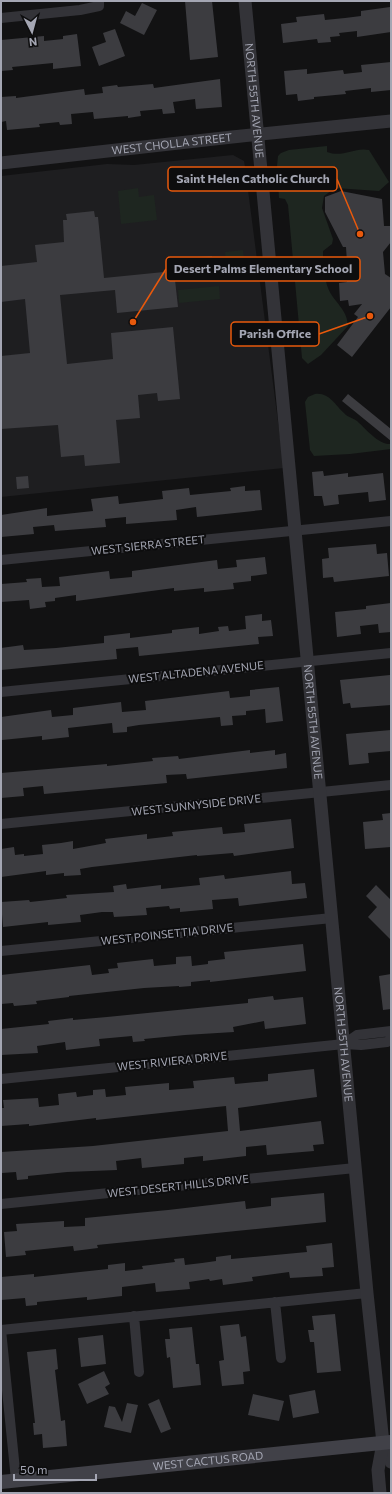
<svg xmlns="http://www.w3.org/2000/svg" width="392" height="1494" font-family="Commissioner,sans-serif">
	<rect width="100%" height="100%" fill="#121213"/>
	<path fill="#1e1e20" d="M233,155L244,161L245,167L284,468L1,497V176L107,164L134,165Z"/>
	<path fill="#1e2620" d="M327,146V152C343,158 354,147 369,150L389,182L379,191L335,188L324,196L322,208L333,239L332,244L323,251C323,262 324,278 328,288C334,303 347,308 348,326L321,355L308,364L302,358L288,205L285,199L279,198L277,166L278,156L281,153L289,150Z
		M138,188L139,197L154,195L157,220L121,224L118,191Z
		M243,250L245,266L226,268L225,252Z
		M219,286L220,299L179,303L178,290Z
		M315,394C329,392 335,405 344,413C348,418 355,418 359,423C367,430 379,445 391,444V449L350,454L314,456L310,450L305,402L308,397Z"/>
	<path fill="#3c3c40" d="M185,1H212L218,57L190,60Z
		M142,3L157,10L144,35L120,23L126,11L135,16Z
		M390,7L391,32L357,37V31L339,33L340,36L330,37L331,42L318,43L317,39L283,43L281,24L297,22L296,17L324,14L325,20L345,18L361,16V11Z
		M115,29L125,56L99,66L92,47L106,42L103,33Z
		M77,34L81,66L53,69V63L12,67L13,70L1,71V40L44,36V41L63,39V36Z
		M391,62V90L371,92V88L345,91L346,94L314,97V99L298,101L297,94L286,95L284,71L307,69V74L343,70L344,74L362,72L361,65Z
		M220,79L222,107L196,109L195,99L173,102L175,113L163,114L162,109L140,111L141,116L128,118V116L94,119L93,112L71,114L72,124L60,125L59,122L39,124L40,127L7,130L6,121L1,122V97L16,96V98L84,89L85,95L103,93L102,87L117,85L118,87L153,84L154,88Z
		M341,191L382,199L384,226H391V242L383,252L385,274L391,278V307L352,357L337,345L358,317L354,314L362,304L349,306L348,300L340,301L339,283L347,282V277H348L346,247H343L325,212V197Z
		M94,211L95,217H98L104,278L174,271L178,307L117,313L115,290L60,295L67,364L113,359L111,333L173,327L180,399L158,401L157,393L138,395L140,418L116,420L120,463L85,466L84,455L61,457L58,425L1,429V356L30,353L25,299L1,302V266L37,262L35,245L64,242L63,220H67L66,214Z
		M212,256L214,275L199,276L197,257Z
		M348,394L391,429V441L342,401Z
		M323,471L324,476L348,473V477L383,473L386,500L369,502L368,492L338,495L339,504L324,506L322,496H314L312,472Z
		M28,476L29,488L17,489L16,477Z
		M245,486V491L260,490L262,510L197,517L196,507L176,510L177,520L126,524V517L105,519L106,527L55,531L54,525L33,527L34,534L1,537V515L47,508V516L93,511L91,499L118,496L119,504L163,499L162,491L189,488L190,495L231,491L230,488Z
		M376,544L377,554L387,553L389,576L334,582L333,577L323,578L322,559L329,558L328,548Z
		M265,557L267,574L251,576V581L233,583L234,589L204,592V588L174,591V588L76,601V595L55,598V601L45,602L46,607L30,609L29,600L1,602V584L27,582L26,579L41,578L42,587L60,586L59,577L109,571L110,579L132,577V571L217,560L218,569L237,567L236,560Z
		M391,603V632L379,633L378,624L360,626L361,634L337,637L335,612L366,609V606Z
		M262,614V621L271,620L273,636L258,637L259,644L139,656L138,647L116,649L117,659L1,670V648L23,645L24,650L56,648L104,643V636L130,633V638L172,633V630L199,627V634L219,631L218,627L228,626L229,631L246,629L245,616Z
		M390,675L391,705L351,708L350,703L343,704L340,680Z
		M279,687L283,721L266,723L265,709L246,711V715L232,716L233,725L221,726L220,717L139,725L127,727V732L113,733L112,723L68,728L69,737L42,740V736L2,740L1,717L51,710L52,717L73,715V708L121,702L122,712L146,710L145,701L229,691L230,698L250,696V690Z
		M391,730V751L368,753L369,763L349,765L346,734Z
		M250,750V753L275,750V755L286,753L287,768L187,779L186,774L166,775L167,783L44,794L43,786L23,788L24,796L1,798V773L107,764V766L153,761L152,758L178,756L179,759Z
		M391,813V847L365,849L363,822L383,820L382,814Z
		M291,819L294,848L234,856L233,853L197,856V855L92,867L80,869L81,875L64,876V873L46,875V871L1,877V849L14,847L15,855L24,854V856L43,854L42,845L61,843L73,841V849L106,843L105,839L147,834V839L173,836L172,832L222,827L223,834L245,832L244,824Z
		M291,871L292,884L305,883L307,898L239,906L238,898L212,900L213,909L180,912V908L170,909L169,906L146,908L147,915L114,917L113,912H102L80,915L81,922L48,925V922L3,927L1,902L29,900L30,902L67,898L66,895L114,892L113,886L126,884L127,889L161,885V889L200,885L199,878L224,875L225,879Z
		M376,885L391,900V940L368,917L377,907L366,896Z
		M303,944L306,971L210,982V980L191,982V986L179,987V986L144,988L69,996V997L36,1001L37,1004L14,1006L13,1003L1,1004V975L90,965L92,975L109,973L108,969L118,968L117,963L153,959L154,966L176,964V957L191,956L192,966L208,964V961L225,959L224,952Z
		M391,974V1009L383,1010L379,976Z
		M273,996L274,1000L303,997L306,1024L265,1029L264,1021L233,1027L234,1032L185,1035L144,1039L145,1041L133,1042L132,1036L99,1039L100,1046L66,1050L65,1042L37,1046L38,1053L1,1055V1029L49,1024L48,1021L73,1018V1020L107,1017L248,1003V999Z
		M314,1069L317,1097L238,1108L240,1131L321,1121L324,1144L313,1145L314,1151L267,1155L266,1145L246,1147V1156L203,1161V1156L184,1158V1164L142,1168L141,1158L116,1161L117,1170L67,1172L28,1176V1179L17,1180L16,1172L2,1173L1,1152L93,1146L228,1131L226,1106L96,1120V1118L29,1126V1124L1,1126V1108H4L3,1100L38,1098L39,1107L59,1105L58,1094L76,1092L77,1097L93,1095V1090L105,1089L106,1097L126,1095L125,1087L169,1083V1090L194,1088L193,1081L234,1077L235,1084L268,1081V1074Z
		M324,1193L326,1222L97,1245L98,1248L74,1251L73,1246L25,1251L26,1255L6,1257L4,1232L17,1231L16,1224L64,1221V1227L85,1226V1218L168,1210L245,1201L246,1209L271,1206V1198Z
		M332,1243L334,1267L322,1268L323,1276L290,1278L289,1272L252,1277L253,1281L223,1285L222,1279L210,1281L209,1279L189,1282L190,1289L156,1292L155,1283L122,1287V1296L87,1300V1297L37,1302V1305L26,1306L25,1298L1,1300V1277L34,1274V1277L80,1272L108,1269V1265L125,1263V1271L143,1269L142,1266L175,1262L174,1259L184,1258L185,1265L202,1263L216,1261V1257L231,1255V1259L307,1252L306,1246Z
		M335,1314L341,1371L317,1373L314,1342H310L308,1330H314L312,1316Z
		M239,1324L241,1337L246,1336L250,1371L243,1372L244,1384L222,1386L219,1361L224,1360L220,1326Z
		M192,1327L196,1364H199L201,1385L173,1388L170,1357L167,1358L165,1339H170L169,1329Z
		M103,1335L106,1364L81,1367L78,1338Z
		M56,1349L58,1369L55,1370L61,1421L65,1420L67,1446L43,1448L42,1434L34,1435L33,1423H35L27,1352Z
		M104,1371L110,1384L105,1387L109,1394L87,1404L78,1384Z
		M315,1390L319,1413L293,1418L289,1395Z
		M253,1394L284,1401L279,1421L248,1415Z
		M159,1399L171,1429L161,1433L148,1404Z
		M127,1403L138,1405L131,1433L104,1427L109,1406L115,1407L122,1422Z"/>
	<g fill="none" stroke-linecap="round" stroke-linejoin="round">
		<path stroke="#333338" stroke-width="10" d="M1,18L80,10L99,6V1
			M1,560L391,521
			M1,692L391,653
			M1,824L391,785
			M1,951L332,918
			M344,1044L357,1035L391,1031
			M1,1079L344,1044L361,1045L387,1042L391,1039
			M1,1204L355,1168
			M275,1302L281,1358
			M134,1316L139,1372
			M1,1330L367,1293
			M1,1330L16,1480"/>
		<g stroke="#333338" stroke-width="13">
			<path id="s1" d="M245,1L367,1293L383,1443L391,1462"/>
			<path id="s2" d="M1,163L232,137L391,121"/>
			<path d="M380,1493L378,1470L383,1443"/>
		</g>
		<path stroke="#414148" stroke-width="14" id="s3" d="M1,1482L391,1442"/>
	</g>
	<g text-anchor="middle" stroke-width="4" stroke-linejoin="round" paint-order="stroke">
		<g font-size="11" fill="#a4a6b3" stroke="#0d0d0e">
			<text dy="4" stroke="none"><textPath href="#s1" startOffset="100">NORTH 55TH AVENUE</textPath></text>
			<text dy="4" stroke="none"><textPath href="#s2" startOffset="172">WEST CHOLLA STREET</textPath></text>
			<text transform="translate(148 545) rotate(-6)" y="4">WEST SIERRA STREET</text>
			<text transform="translate(196 672) rotate(-6)" y="4">WEST ALTADENA AVENUE</text>
			<text dy="4" stroke="none"><textPath href="#s1" startOffset="724">NORTH 55TH AVENUE</textPath></text>
			<text transform="translate(196 805) rotate(-6)" y="4">WEST SUNNYSIDE DRIVE</text>
			<text transform="translate(167 934) rotate(-6)" y="4">WEST POINSETTIA DRIVE</text>
			<text dy="4" stroke="none"><textPath href="#s1" startOffset="1048">NORTH 55TH AVENUE</textPath></text>
			<text transform="translate(172 1061) rotate(-6)" y="4">WEST RIVIERA DRIVE</text>
			<text transform="translate(178 1186) rotate(-6)" y="4">WEST DESERT HILLS DRIVE</text>
			<text dy="4" stroke="none"><textPath href="#s3" startOffset="208">WEST CACTUS ROAD</textPath></text>
		</g>
	</g>
	<path fill="none" stroke="#e8590c" stroke-width="1.5" d="M360 234L337 179M133 322L166 269M370 316L319 334"/>
	<g fill="#e8590c" stroke="#0d0d0e" stroke-width="1.5">
		<circle cx="360" cy="234" r="4"/>
		<circle cx="133" cy="322" r="4"/>
		<circle cx="370" cy="316" r="4"/>
	</g>
	<g fill="#0d0d0e" stroke="#e8590c" stroke-width="1.5">
		<rect x="168" y="167" width="169" height="24" rx="4"/>
		<rect x="166" y="257" width="194" height="24" rx="4"/>
		<rect x="231" y="322" width="88" height="24" rx="4"/>
	</g>
	<g font-size="12" text-anchor="middle" font-weight="bold" fill="#a4a6b3">
		<text x="253" y="183">Saint Helen Catholic Church</text>
		<text x="263" y="273">Desert Palms Elementary School</text>
		<text x="275" y="338">Parish Office</text>
	</g>
	<rect width="392" height="1494" fill="none" stroke="#a4a6b3" stroke-width="4"/>
	<g transform="translate(32 32) rotate(174)" stroke="#0d0d0e" stroke-width="3" paint-order="stroke">
	<path d="M0-3L7 15L0 10L-7 15Z" fill="#a4a6b3"/>
	<text y="-6" font-size="11" font-weight="bold" text-anchor="middle" fill="#a4a6b3">N</text>
	</g>
	<path d="M14 1474v6h82v-6" fill="none" stroke="#a4a6b3" stroke-width="2"/>
	<text x="20" y="1474" font-size="12" fill="#a4a6b3" stroke="#0d0d0e" stroke-width="3" paint-order="stroke">50 m</text>
</svg>
